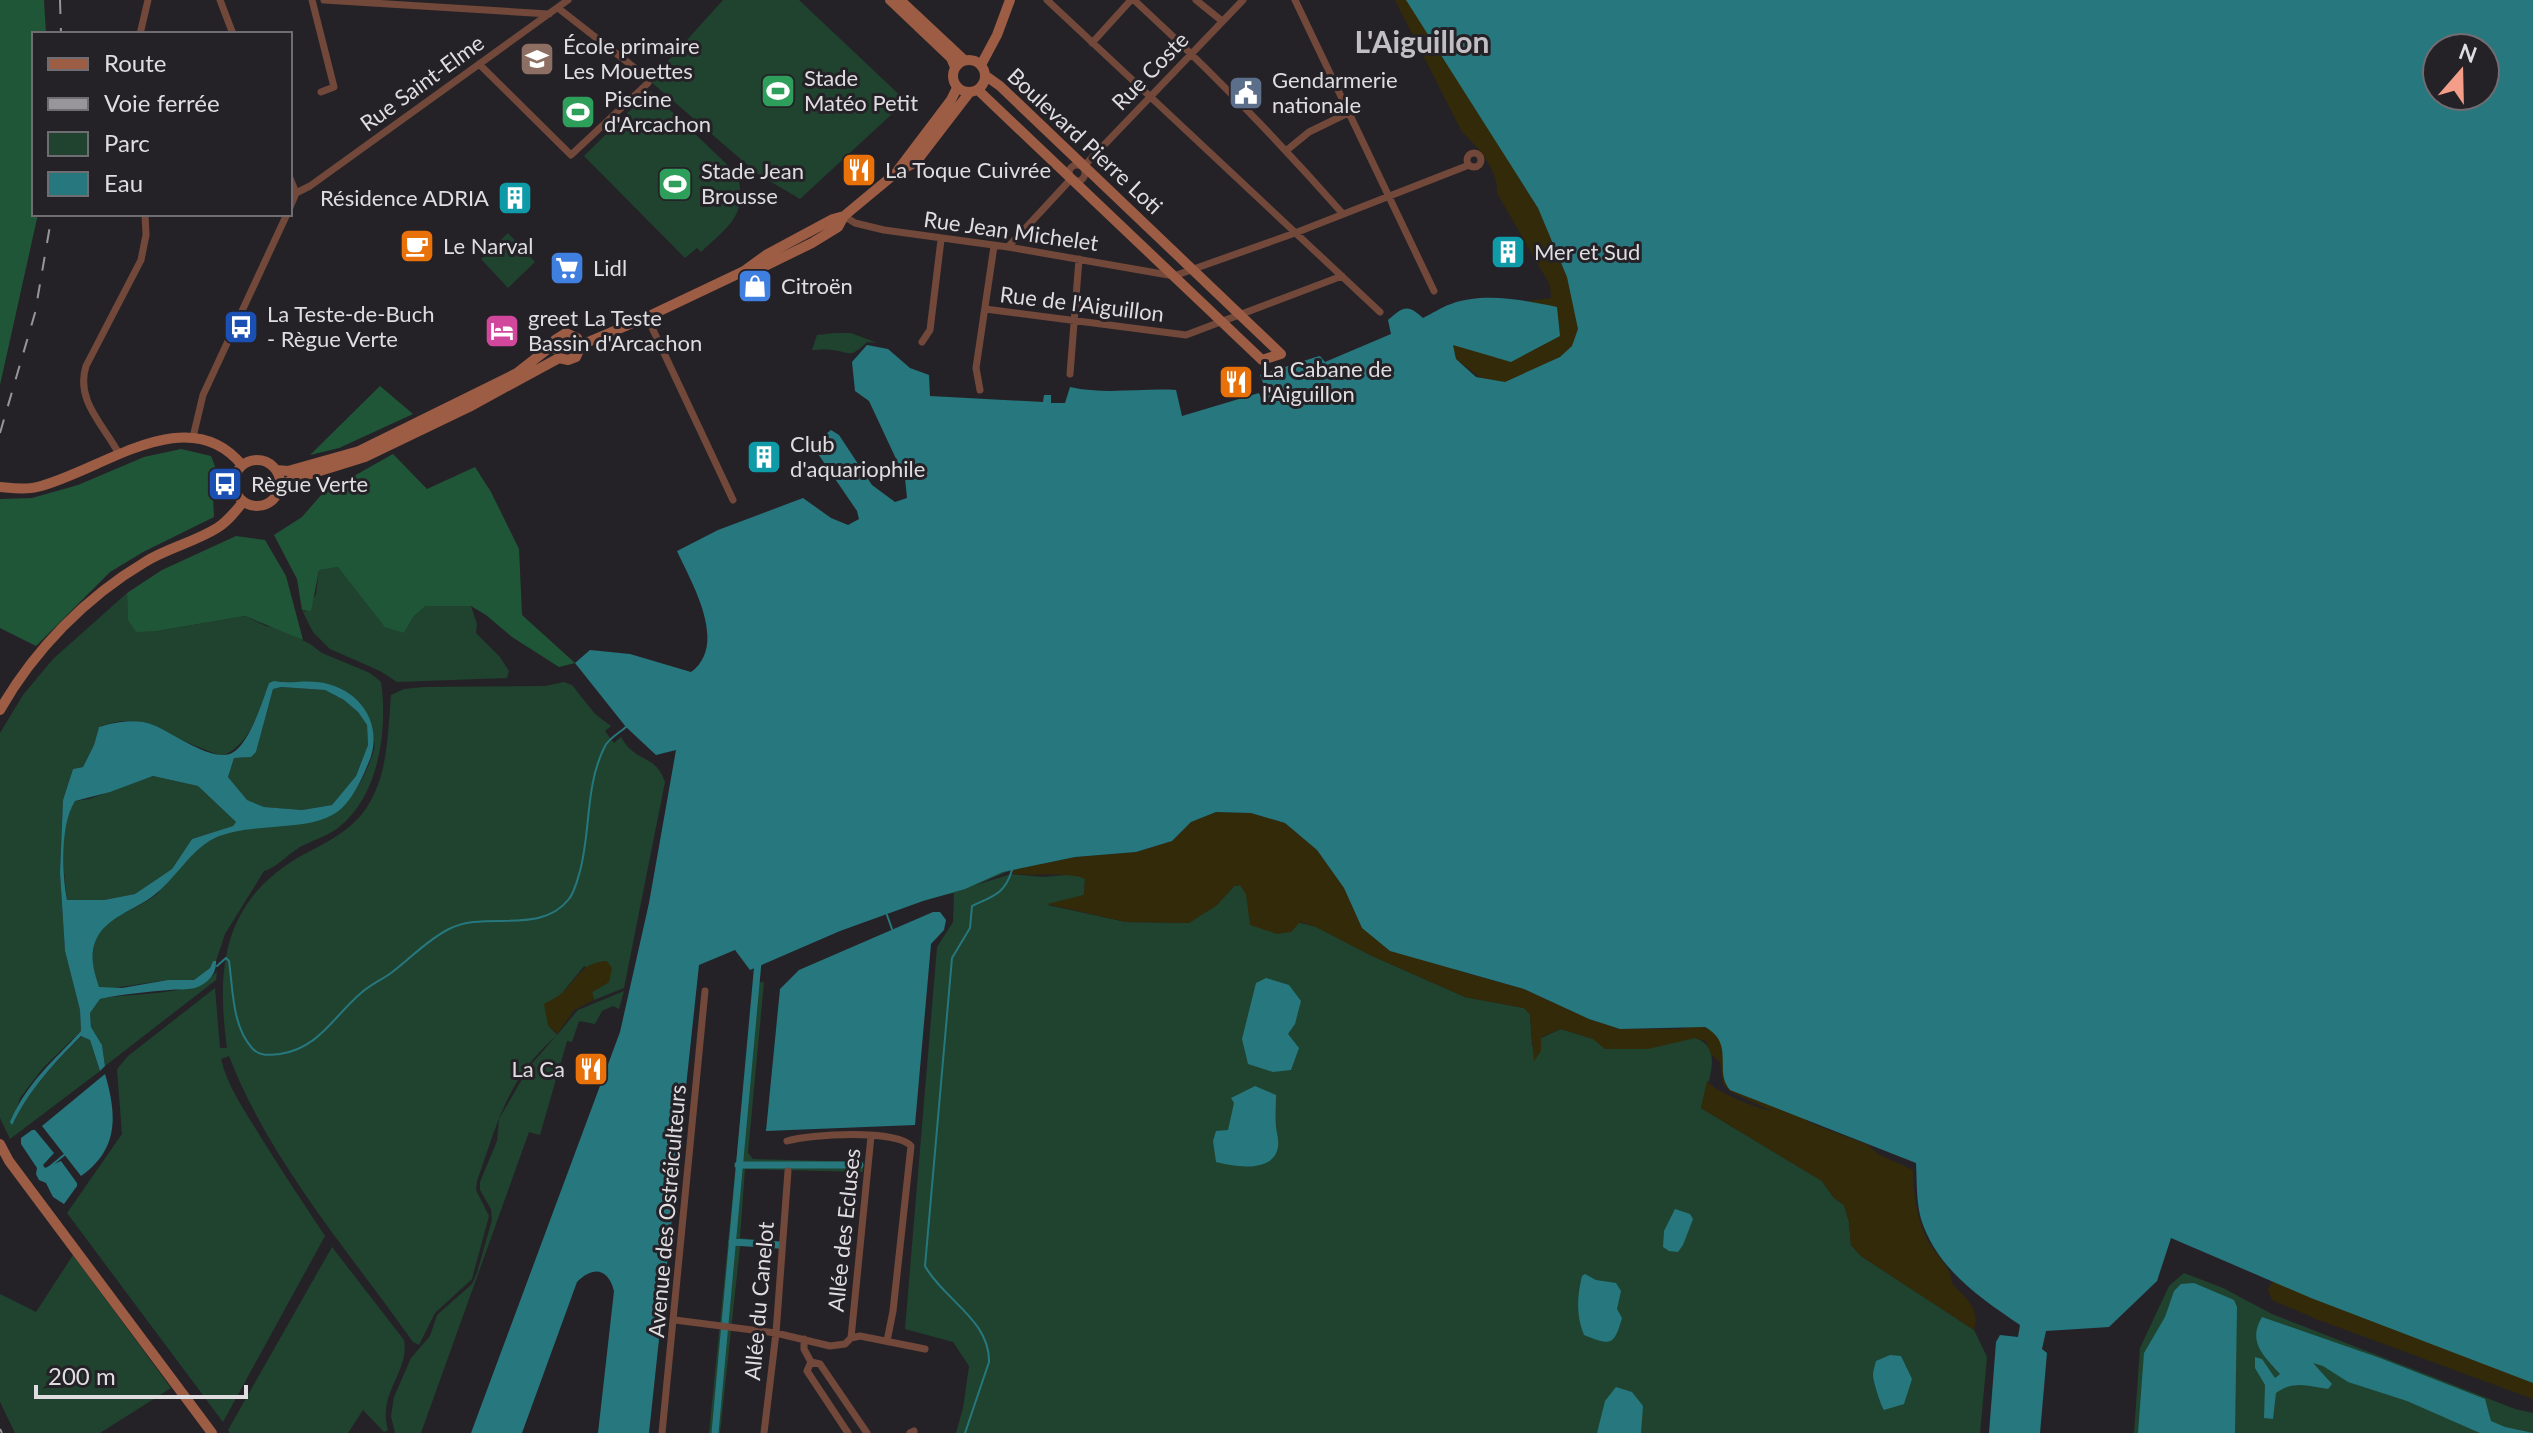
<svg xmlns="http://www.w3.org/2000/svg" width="2533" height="1433" font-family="Lato,sans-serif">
	<rect width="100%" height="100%" fill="#252227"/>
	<path fill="#1f432e" d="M723,0H799L906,101L800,199L758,174L650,81Z
		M650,91L737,174C749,215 728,226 701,252L697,248L685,258L584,156Z
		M508,233L535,262L508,288L481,259Z
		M835,333H851L877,343L867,342C850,358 852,353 832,350C826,349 818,350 812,350L817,335Z
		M338,567L404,633L414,616L426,606H471L477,624L476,633L500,657L509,671L507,678L397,682L380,671L330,649L313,632L302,610L305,612L316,594L319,570Z
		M127,593L128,620L157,631L245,616L266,626L281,629L310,644L322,653L370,673L381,682C388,729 379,796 339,827C328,836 313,840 300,847C288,854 276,868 264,871L225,934L216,961H213L210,968L194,980H168L107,989L98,987C94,972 89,955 96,940C107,914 139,910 158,893C176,875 191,850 215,838C274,809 330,850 366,771C376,748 378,743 367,720C363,714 360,704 355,699C340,682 313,682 292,683C284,683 277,680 269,683C259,710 250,747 221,756C207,750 192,745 179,739C147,724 135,714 99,727L94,745L83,767L73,769L63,800L60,873L65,951L80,1010L81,1031L43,1068L20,1098L12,1124C30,1089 54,1063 82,1036L90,1040L100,1071L10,1139L0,1118V733L23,695L53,659Z
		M564,682L572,685L595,714L611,726L605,731L614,743L621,737C636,764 655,753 665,782L624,988L594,1000L592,992L609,982L584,966L563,992L548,1025L557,1035L578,1010L624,991L619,1009L613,1006L602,1011L595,1024L579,1021L572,1042L567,1041L540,1135L529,1132L421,1433H395L391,1416L394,1397L411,1358L430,1336L437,1315L472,1284L477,1273L492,1220L491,1209L480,1190V1182L497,1141L499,1119L529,1067L556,1036C507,1079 498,1122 477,1181L476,1190L489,1216L472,1279L435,1313L419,1345L413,1342C348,1250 270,1162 229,1056L221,1059C227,1085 243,1108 257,1131C279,1167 302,1201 325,1236L223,1422L67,1213L122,1134L117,1069L128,1056L215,988L220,1048H227C216,967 223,902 299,857C324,843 350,833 367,807C388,775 388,732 391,695L404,689L424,687L545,686Z
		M281,687L325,690L344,700L358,712L367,725L368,745L356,776L332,805L302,810L264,807L246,800L228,777L234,758H243L256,752L273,689Z
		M153,776L198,786L236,822L233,826L192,839L172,869L135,894L104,900L67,901C64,870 57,827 75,801L89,799Z
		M729,781L1009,871L976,885L1011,874L1044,877L1076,874L1085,879L1084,895L1048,905L1126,922L1188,923L1217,905L1234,886L1241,885L1246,893L1250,911L1317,927L1370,955L1465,997L1524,1008L1530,1014L1532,1046L1541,1051V1038L1561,1029L1593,1039L1695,1038C1726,1048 1706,1085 1701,1108L1822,1181L1834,1198L1844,1205L1849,1222L1851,1245L1861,1256L1974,1330L1987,1357L1980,1433H956L963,1408L969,1366L953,1342L905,1329L937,947L953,922L954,893C892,905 819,940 761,965Z
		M217,971L216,980L105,1066L102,1045L91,1027L90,1013L100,999C131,992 198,997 217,971Z
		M764,982L748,1153L753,1159L863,1162V1172L745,1169L740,1238L781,1243L780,1249L742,1244L740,1247L720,1433H709L754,983Z
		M332,1247L404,1340C410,1372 377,1392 388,1430L384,1432L363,1410L348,1433H230L228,1430Z
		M73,1255L171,1388L100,1433H15L0,1402V1294L36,1312Z
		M2184,1273L2223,1288L2272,1314L2515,1409L2533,1413V1433H2134L2140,1348L2169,1286Z"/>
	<path fill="#205638" d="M0,0H44L46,34H34V214H38L0,385Z
		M380,386L413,414L339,448L310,455Z
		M181,449L211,456L218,474L213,496L214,517L143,552L110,572L36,646L0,628V499L32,498L78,485L144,457Z
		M393,454L427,489L475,467L491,492L519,549L522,615L575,663L559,667L512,637L486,615L471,606H426L414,616L404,633L385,627L338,567L319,570L311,611L302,610L297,579L274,535L302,517L322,494Z
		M236,536L265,540L286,576L303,640L245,616L157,631L136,632L128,620L127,593L162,570Z"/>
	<path fill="#332a09" d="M1395,0H1434L1599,324L1541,385L1486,382L1456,359L1450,336L1520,302L1551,298L1550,285L1497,193C1499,171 1478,147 1462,132Z
		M1216,812L1251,813L1285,823L1317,850L1344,888L1362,928L1459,971L1524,989L1589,1019L1620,1029H1680L1697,1025L1713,1031L1808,1122L1868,1145L1878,1154L1913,1170C1913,1194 1917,1218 1927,1239C1934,1253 1952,1268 1952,1283C1966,1299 1980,1307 1974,1330L1861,1256L1851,1245L1849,1222L1844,1205L1834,1198L1822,1181L1701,1108L1707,1081C1715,1092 1758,1109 1772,1111L1731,1092L1723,1084L1720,1062L1711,1054L1706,1041L1695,1038L1648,1049H1605L1593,1039L1561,1029L1541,1037V1051L1534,1061L1530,1014L1524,1008L1465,997L1370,955L1316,927L1300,922L1291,932L1277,934L1250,925L1246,894L1240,885L1234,886L1217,905L1189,923L1126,922L1047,904L1084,895L1085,879C1072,872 1031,876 1013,874L1012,870L1075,857L1136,852L1172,841L1191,822Z
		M607,961L612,968L609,982L592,992L594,1000L574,1010L557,1034L548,1025L544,1004C551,1000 560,996 566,989C580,974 585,962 607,961Z
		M2272,1282H2297L2533,1339V1399L2316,1319L2272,1300L2268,1290Z"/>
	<path fill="#27777f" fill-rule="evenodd" d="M1406,0H2533V1383L2311,1298L2171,1238L2157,1281L2109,1327L2046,1331L2042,1349L2047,1353L2040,1433H1989L1996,1342L2000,1335L2018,1337L2020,1325C1979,1297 1937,1269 1921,1219C1916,1201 1917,1181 1916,1163L1730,1090C1713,1071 1736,1044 1705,1027L1620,1029L1589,1019L1524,989L1390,951L1362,928L1344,888L1317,850L1285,823L1251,813L1216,812L1191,822L1172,841L1136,852L1075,857L1003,872L965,889L923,901L840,931L750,970L735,950L699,965L649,1433H598L614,1291C608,1268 593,1266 577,1282L522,1433H471L620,1032L649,903L676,750L656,755L626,727L575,663L590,650L630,654L691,672C729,644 691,582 677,551L718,530L803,498L831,518L848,525L859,519L857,511L812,445L831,430L839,435L872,485L895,502L907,498L905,478L869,401L855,391L852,362L867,345L888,349L910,368L929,375L930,396L1043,402L1044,395H1051V403H1065L1070,387C1105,395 1140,388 1176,390L1182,416L1259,393L1261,398L1268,396L1260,375L1316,357L1320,356L1325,362L1391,334L1388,320C1403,307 1407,303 1423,318C1432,314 1441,307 1451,304C1484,292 1524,300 1557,307L1560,336L1511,362L1453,345L1456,359L1476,377L1505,382L1560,357L1572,346L1578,329L1567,277L1538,208ZM2437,48H2485V96H2437Z
		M274,681C289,684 302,680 317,682C359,686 386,725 368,764C361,781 350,805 334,814C304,832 250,822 215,838C189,851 175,880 153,896C135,910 106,917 96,940C89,955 94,972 99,987L122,988L168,980H194L210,968L213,961H216C217,973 208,984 195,988C187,990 177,989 169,990C146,992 122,994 100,999L90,1013L91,1027L102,1045L105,1066L100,1071L90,1040L81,1036C53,1064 30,1089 12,1125L10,1122C28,1081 52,1063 81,1031L80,1010L65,951L60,873L63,800L73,769L83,767L94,745L99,727C115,722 137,718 153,725C172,732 212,763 232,753C250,743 262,702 269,683ZM281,687L325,690L344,700L358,712L367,725L368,745L356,776L332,805L302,810L264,807L247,800L228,777L234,758L251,757L256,752L273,689ZM153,776L198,786L236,822L233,826L192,839L172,869L135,894L104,900H67C62,874 60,824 75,801L110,792Z
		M933,912H940L946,920L944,930L931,944L915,1125L766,1131L780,989L799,970Z
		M1266,978L1289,985L1301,1001L1295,1024L1288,1034L1299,1048L1291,1070L1273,1072L1248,1064L1242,1039L1256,983Z
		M105,1074C117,1115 119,1149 81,1176L42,1126Z
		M1255,1086L1276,1095C1276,1105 1275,1117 1276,1127C1277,1134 1279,1140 1278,1147C1274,1173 1235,1167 1216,1162L1213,1141L1216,1131L1228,1130L1234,1103L1231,1098Z
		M32,1130H35L54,1153L43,1165L45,1168L61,1161L77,1183V1186L64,1204L53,1197L46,1183L39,1180L36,1174L37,1168L21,1144V1138Z
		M1675,1209L1690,1214L1693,1219L1683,1245L1678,1252L1669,1251L1663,1247L1664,1231Z
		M1585,1274L1596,1280L1616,1283L1621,1291L1617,1309L1622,1318C1614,1346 1611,1346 1584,1335C1576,1316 1577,1296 1582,1276Z
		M2194,1283L2234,1300L2237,1307L2235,1433H2138L2144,1353L2165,1317L2174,1291L2181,1284Z
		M2262,1317L2380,1358L2485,1399L2491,1421L2505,1427L2533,1433H2480L2407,1401L2348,1382L2323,1366L2313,1363L2332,1384L2328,1389C2309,1386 2293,1380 2276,1393L2273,1419L2264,1418L2265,1385L2255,1368V1357L2262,1359L2275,1378L2280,1374C2264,1356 2247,1342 2262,1317Z
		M1890,1355L1901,1356L1912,1379L1904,1404L1884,1410C1881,1406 1873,1381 1873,1375C1873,1370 1875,1366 1876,1361Z
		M1616,1387L1632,1392L1643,1406L1641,1433H1597L1605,1401Z"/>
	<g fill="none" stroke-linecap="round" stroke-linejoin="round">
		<path stroke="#27777f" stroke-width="2" d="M887,915L892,929
			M217,966L226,958L229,961C233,989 232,1026 252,1048C260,1057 269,1055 280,1054C319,1048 333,1017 361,993C370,985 381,980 391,973C411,958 427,940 449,929C485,910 540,936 569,899C575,891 577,881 580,871C591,830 585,785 605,746C609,738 621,732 627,726
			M47,1169L64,1155
			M965,1433L989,1362C990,1320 943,1299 925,1266L952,958L970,928L972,906C993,896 1005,894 1012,870"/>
		<path stroke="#27777f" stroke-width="7" d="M738,1165H860
			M732,1242L780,1245
			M715,1433L758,962"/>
		<path stroke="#72483a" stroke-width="7" d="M220,0L233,34
			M312,0L334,87L321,92
			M324,0L549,14
			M1047,0L1380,312
			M1134,0C1208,68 1277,139 1343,214
			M1196,0L1222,21
			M1295,0L1434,291
			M140,34L148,0
			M1092,43L1131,0
			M479,64L571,155L648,83L640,72L558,8
			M1287,150L1309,132L1348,113
			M1467 160a7 7 0 1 1 14 0a7 7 0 1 1-14 0Z
			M1069 173a8 8 0 1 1 16 0a8 8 0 1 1-16 0Z
			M1083,167L1243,0
			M290,178L296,193
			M296,193L310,186L568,0
			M290,207L296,193
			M844,216L855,223L884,230L1008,247L1174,276L1295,233L1469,165
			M1008,247L1071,179
			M985,309L1186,335L1342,276
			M647,317L733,500
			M922,342L930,330L941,240
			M1070,374L1079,259
			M980,390L976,368L994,246
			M193,437L203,395L287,214
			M119,454C104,425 75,401 86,366L141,260L146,235L145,214
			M787,1141C810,1134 896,1129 911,1146L893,1311L887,1341
			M675,1320L776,1333L830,1346L845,1344L851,1338L871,1136
			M851,1338L860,1336L925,1349
			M804,1339V1349L811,1362
			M662,1433L705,991
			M764,1433L776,1333L788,1171
			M848,1433L807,1371L811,1362L820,1364L867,1433
			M910,1433L914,1431"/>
		<path stroke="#9d5c44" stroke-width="10" d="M890,0L951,58L955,67
			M900,0L964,60
			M953 76a16 16 0 1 1 32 0a16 16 0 1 1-32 0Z
			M981,65L997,35L1010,0
			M978,90L1262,360L1281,354L1000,86L986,76
			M898,170L951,100L957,88
			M744,271L757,270L812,243L838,227L844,216L897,172L916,162L969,93
			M581,345L647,317L744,271L766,255L833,219L844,216
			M554,349L555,340L566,333L577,338L581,345
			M559,358L568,360L576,357L581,345
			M234 483a23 23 0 1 1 46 0a23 23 0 1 1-46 0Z
			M276,470L288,471L359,451L517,373L554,344
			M0,487C12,488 25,490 37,487C100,472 187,398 242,465
			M280,487L291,480L365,457L469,407L559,358
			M0,710C34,650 86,597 145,562C167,548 195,542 217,528C227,522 235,512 243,502
			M0,1144L9,1161L212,1433"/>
		<path stroke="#98969a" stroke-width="2" stroke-dasharray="14 14" stroke-linecap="butt" d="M60,0L61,34
			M0,433L35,313L52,214
			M0,1429L2,1433"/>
	</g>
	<defs>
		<g id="school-square" transform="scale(1.8)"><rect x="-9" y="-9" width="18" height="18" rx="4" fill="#8d6e63" stroke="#252227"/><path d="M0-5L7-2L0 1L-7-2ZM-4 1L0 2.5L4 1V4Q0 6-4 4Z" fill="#fff"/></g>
		<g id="stadium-square" transform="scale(1.8)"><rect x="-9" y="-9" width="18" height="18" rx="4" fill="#2e9e5b" stroke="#252227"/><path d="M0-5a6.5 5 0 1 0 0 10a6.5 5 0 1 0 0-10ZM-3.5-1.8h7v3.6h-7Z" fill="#fff"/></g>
		<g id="civic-square" transform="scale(1.8)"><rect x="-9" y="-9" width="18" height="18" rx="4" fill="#5c6f8a" stroke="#252227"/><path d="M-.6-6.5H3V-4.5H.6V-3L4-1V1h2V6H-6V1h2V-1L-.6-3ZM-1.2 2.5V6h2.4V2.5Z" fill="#fff"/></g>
		<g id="restaurant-square" transform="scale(1.8)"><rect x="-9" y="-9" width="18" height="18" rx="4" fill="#e8710a" stroke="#252227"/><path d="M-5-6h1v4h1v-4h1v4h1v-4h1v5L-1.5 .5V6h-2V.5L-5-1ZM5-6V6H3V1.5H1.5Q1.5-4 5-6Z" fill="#fff"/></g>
		<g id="building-square" transform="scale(1.8)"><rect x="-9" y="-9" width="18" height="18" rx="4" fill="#0f9aa8" stroke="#252227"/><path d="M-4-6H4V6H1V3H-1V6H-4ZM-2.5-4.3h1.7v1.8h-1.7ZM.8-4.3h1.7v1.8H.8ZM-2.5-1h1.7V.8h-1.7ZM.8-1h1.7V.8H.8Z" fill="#fff"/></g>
		<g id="cafe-square" transform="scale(1.8)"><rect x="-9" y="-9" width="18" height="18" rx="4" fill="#e8710a" stroke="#252227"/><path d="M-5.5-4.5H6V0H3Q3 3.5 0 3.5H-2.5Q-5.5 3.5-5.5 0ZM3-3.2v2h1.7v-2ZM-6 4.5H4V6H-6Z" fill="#fff"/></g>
		<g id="supermarket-square" transform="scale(1.8)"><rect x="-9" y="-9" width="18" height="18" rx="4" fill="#3f7fe0" stroke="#252227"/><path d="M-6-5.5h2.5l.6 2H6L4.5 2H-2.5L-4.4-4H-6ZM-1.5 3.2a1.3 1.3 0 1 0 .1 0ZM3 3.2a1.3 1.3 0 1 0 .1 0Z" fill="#fff"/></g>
		<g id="shop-square" transform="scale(1.8)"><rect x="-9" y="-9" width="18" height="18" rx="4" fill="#3f7fe0" stroke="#252227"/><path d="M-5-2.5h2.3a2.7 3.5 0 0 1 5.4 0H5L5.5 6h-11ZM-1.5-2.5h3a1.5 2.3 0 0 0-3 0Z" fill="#fff"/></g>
		<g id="bus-square" transform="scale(1.8)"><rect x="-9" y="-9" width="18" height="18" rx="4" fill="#1a4fb4" stroke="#252227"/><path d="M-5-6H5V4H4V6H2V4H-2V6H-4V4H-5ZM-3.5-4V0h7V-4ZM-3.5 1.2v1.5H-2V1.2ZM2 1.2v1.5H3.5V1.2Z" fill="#fff"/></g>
		<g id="hotel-square" transform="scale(1.8)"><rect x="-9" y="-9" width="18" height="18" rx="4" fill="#d1479c" stroke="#252227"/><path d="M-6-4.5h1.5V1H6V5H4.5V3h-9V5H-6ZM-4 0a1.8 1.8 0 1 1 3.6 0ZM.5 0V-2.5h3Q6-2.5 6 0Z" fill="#fff"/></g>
	</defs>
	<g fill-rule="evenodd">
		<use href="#school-square" x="537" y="59"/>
		<use href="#stadium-square" x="778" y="91"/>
		<use href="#civic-square" x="1246" y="93"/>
		<use href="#stadium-square" x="578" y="112"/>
		<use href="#restaurant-square" x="859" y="170"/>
		<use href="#stadium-square" x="675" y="184"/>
		<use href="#building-square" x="515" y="198"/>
		<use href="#cafe-square" x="417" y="246"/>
		<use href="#building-square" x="1508" y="252"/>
		<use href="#supermarket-square" x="567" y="268"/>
		<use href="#shop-square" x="755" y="286"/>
		<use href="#bus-square" x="241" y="327"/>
		<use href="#hotel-square" x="502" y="331"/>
		<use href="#restaurant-square" x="1236" y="382"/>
		<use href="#building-square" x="764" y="457"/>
		<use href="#bus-square" x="225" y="484"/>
		<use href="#restaurant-square" x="591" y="1069"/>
	</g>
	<g text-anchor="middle" stroke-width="6" stroke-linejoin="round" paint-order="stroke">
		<g font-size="22" fill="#dfdde0" stroke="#252227" text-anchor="start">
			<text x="563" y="54">École primaire<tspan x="563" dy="25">Les Mouettes</tspan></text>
			<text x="804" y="86">Stade<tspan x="804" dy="25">Matéo Petit</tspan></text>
			<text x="1272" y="88">Gendarmerie<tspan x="1272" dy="25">nationale</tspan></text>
			<text x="604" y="107">Piscine<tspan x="604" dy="25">d'Arcachon</tspan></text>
			<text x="885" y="178">La Toque Cuivrée</text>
			<text x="701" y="179">Stade Jean<tspan x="701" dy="25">Brousse</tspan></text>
			<text x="489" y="206" text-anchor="end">Résidence ADRIA</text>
			<text x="443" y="254">Le Narval</text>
			<text x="1534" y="260">Mer et Sud</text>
			<text x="593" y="276">Lidl</text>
			<text x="781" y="294">Citroën</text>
			<text x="267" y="322">La Teste-de-Buch<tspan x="267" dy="25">- Règue Verte</tspan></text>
			<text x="528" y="326">greet La Teste<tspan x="528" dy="25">Bassin d'Arcachon</tspan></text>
			<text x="1262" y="377">La Cabane de<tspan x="1262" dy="25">l'Aiguillon</tspan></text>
			<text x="790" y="452">Club<tspan x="790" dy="25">d'aquariophile</tspan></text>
			<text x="251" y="492">Règue Verte</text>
			<text x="565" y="1077" text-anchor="end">La Ca</text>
		</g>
		<g font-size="22" fill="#dfdde0" stroke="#252227">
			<text transform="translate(1150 71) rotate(-46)" y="8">Rue Coste</text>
			<text transform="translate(422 83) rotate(-36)" y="8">Rue Saint-Elme</text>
			<text transform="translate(1085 141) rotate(43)" y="8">Boulevard Pierre Loti</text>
			<text transform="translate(1011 231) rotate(8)" y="8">Rue Jean Michelet</text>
			<text transform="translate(1082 304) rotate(7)" y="8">Rue de l'Aiguillon</text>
			<text transform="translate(667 1211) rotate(-85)" y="8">Avenue des Ostréiculteurs</text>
			<text transform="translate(844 1230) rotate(-84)" y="8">Allée des Ecluses</text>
			<text transform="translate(759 1301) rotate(-85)" y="8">Allée du Canelot</text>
		</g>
		<g font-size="30" font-weight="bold" fill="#c2bfc4" stroke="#252227">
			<text x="1422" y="53">L'Aiguillon</text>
		</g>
	</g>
	<rect x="32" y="32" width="260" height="184" fill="#252227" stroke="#6f6d71" stroke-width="2"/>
	<rect x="48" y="58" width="40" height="12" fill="#9d5c44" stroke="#6f6d71" stroke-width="2"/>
	<text x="104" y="72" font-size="24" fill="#dfdde0">Route</text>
	<rect x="48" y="98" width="40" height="12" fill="#98969a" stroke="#6f6d71" stroke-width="2"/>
	<text x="104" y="112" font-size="24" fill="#dfdde0">Voie ferrée</text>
	<rect x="48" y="132" width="40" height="24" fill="#1f432e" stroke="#6f6d71" stroke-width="2"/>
	<text x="104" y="152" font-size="24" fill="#dfdde0">Parc</text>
	<rect x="48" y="172" width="40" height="24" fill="#27777f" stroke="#6f6d71" stroke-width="2"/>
	<text x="104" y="192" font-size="24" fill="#dfdde0">Eau</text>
	<g transform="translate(2461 72) rotate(20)"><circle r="38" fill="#252227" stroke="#6f6d71" stroke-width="2"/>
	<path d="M0-6L14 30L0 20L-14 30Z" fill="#f49e89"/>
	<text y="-12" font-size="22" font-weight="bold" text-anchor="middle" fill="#dfdde0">N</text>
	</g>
	<path d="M36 1385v12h210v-12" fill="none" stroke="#dfdde0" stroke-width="4"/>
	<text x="48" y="1385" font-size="24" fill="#dfdde0" stroke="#252227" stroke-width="6" paint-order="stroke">200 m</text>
</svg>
